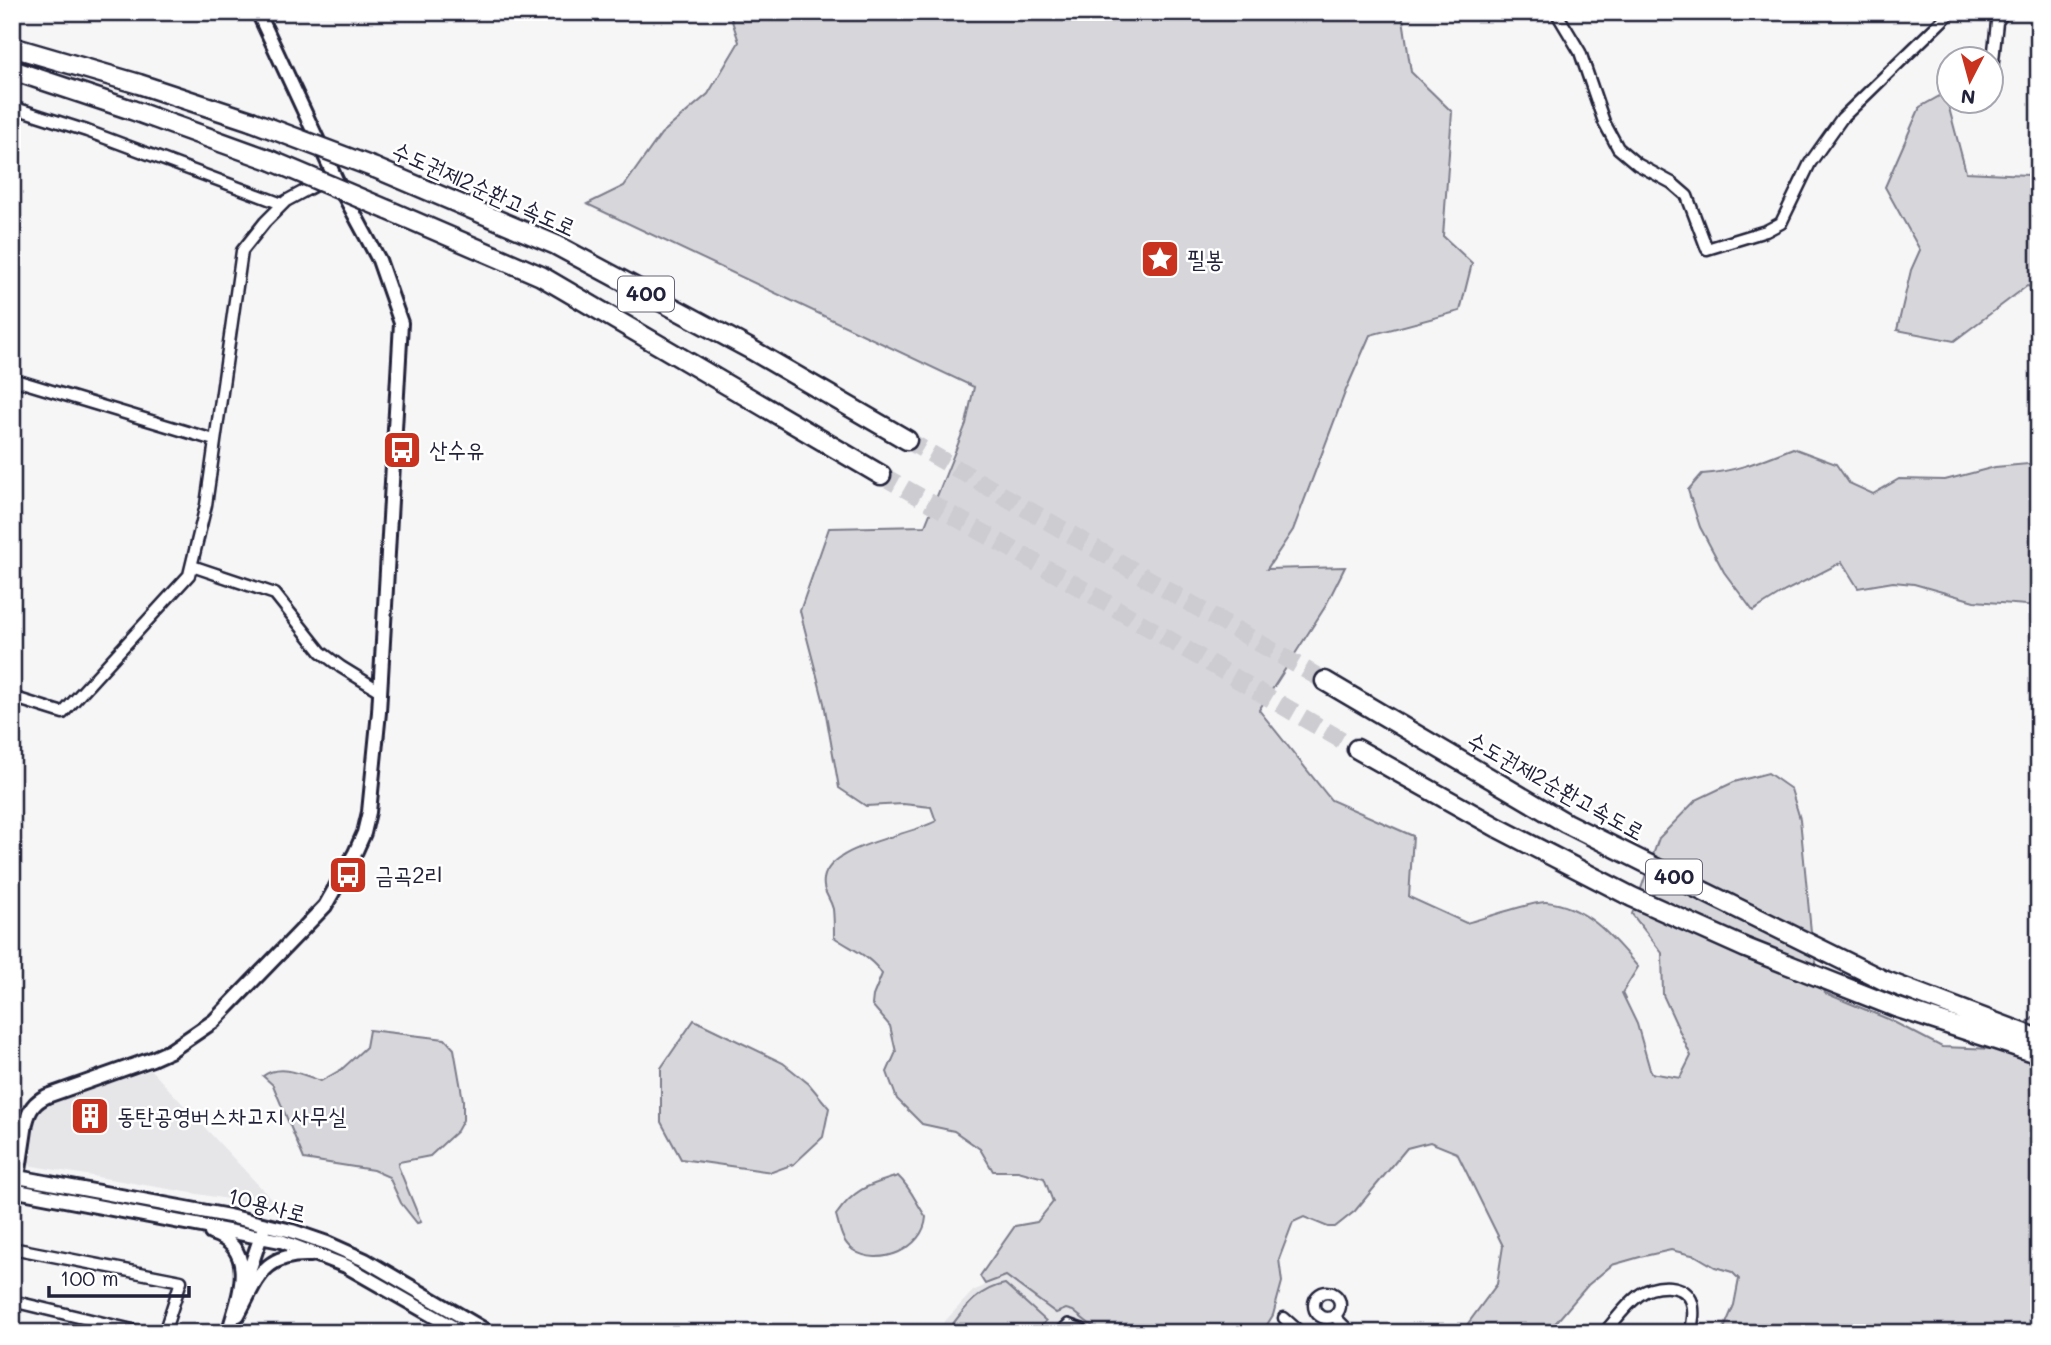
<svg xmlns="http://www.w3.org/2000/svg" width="2051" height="1345" font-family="Mali,'Poor Story',sans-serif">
	<rect width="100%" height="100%" fill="#f6f6f7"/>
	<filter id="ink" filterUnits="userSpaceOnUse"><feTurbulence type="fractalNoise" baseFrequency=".0143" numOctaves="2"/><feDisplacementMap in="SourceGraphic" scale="14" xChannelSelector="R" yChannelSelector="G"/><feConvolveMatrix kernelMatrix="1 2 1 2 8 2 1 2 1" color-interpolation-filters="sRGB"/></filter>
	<g filter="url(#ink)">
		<path fill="#e6e6e9" d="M151,1070L280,1208L27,1165L34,1117L47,1103Z
			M1006,1276L1056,1313L1066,1309L1073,1311L1101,1333H934L973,1291Z"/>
		<path fill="#d7d7db" stroke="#7c7c8b" stroke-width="2" d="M729,12H1402L1411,72L1452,112L1443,236L1472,263L1460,311L1370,335L1346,390L1293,530L1267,569L1345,567L1325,607L1259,710L1331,800L1413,836L1409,897L1466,923C1482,919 1534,901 1546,902C1588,906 1613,938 1638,967L1622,993L1637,1024L1651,1073L1680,1078L1691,1056L1663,995L1662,953L1632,914L1659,838L1696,800L1734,782L1768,773L1791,789L1800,819L1813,952L1825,993L1888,1019L1942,1047L1994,1049L2039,1013V1333H1722L1734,1305L1739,1279L1732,1272L1715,1267L1696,1256L1671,1250L1640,1257L1612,1265L1588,1285L1547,1333H1461L1497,1284L1503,1246L1457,1153L1430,1142L1407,1148L1355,1211L1335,1227H1328L1304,1217L1293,1222L1279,1259L1282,1282L1273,1315L1262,1333H1101L1073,1311L1066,1309L1056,1313L1006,1276L985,1284L980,1276L1015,1226L1037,1222L1053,1202L1044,1178L1018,1171H993L980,1149L954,1131L922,1124L897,1099L887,1072L896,1052L890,1026L872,1005L873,996L882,974C871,956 851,949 834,937C834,928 834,918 833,909C830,897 822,892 824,879C829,845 909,836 936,821L931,807L903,804L866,806L839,788L824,703L800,611L829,528L925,526L966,424L974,387L587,204L624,186L661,134L708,94L739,42Z
			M1945,93L1966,172L2028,175L2039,130V289L2027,286L1954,341L1897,330L1911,270L1920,250L1885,187L1920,107Z
			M1793,448L1836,464L1849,483L1873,494L1899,479L1945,480L1995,467L2039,463V606L1974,601L1914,584L1893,582L1858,588L1842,562L1785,591L1753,611L1724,572L1700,527L1688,490L1702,474C1735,472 1763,460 1793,448Z
			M694,1020L783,1063L809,1084L829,1108L823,1137L794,1164L772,1172L681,1159L661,1122V1068Z
			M369,1030L445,1039L454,1049L463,1100V1120L457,1131L430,1156L399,1162L398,1166L421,1222L417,1223L401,1203L389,1177L373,1170L304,1159L273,1085L263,1076C279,1063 304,1075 321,1081L342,1069L366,1047Z
			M898,1176C911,1188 916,1203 926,1217C924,1249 879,1268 853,1250C841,1241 840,1228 836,1215C855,1188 869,1185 898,1176Z
			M1005,1284L1046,1321L1035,1333H946C963,1311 976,1289 1005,1284Z"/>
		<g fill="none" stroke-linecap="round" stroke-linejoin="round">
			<path stroke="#ccccd1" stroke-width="18" stroke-dasharray="18 9" stroke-linecap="butt" d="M907,440L1325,681
				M881,475L1067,580L1357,749"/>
			<g stroke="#22223b" stroke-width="12">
				<path id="pedestrian" d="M1058,1333L1068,1323L1082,1328L1087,1333"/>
			</g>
			<g stroke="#22223b" stroke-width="15">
				<path id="minor" d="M1556,12L1580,52L1604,122L1618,148L1637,164L1672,183L1687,196L1707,249L1766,231L1781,223L1810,163L1842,118L1951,12
					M1992,70L1997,22L2004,12
					M12,107L87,131L282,204
					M12,379L214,440
					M192,566L275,594L321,652L341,667L380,691
					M12,697L63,713L189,575L206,505L242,251L265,222L286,201L321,182
					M12,1210L16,1191
					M12,1248L181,1281L164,1333
					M1314 1305a13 13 0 1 1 26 0a13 13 0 1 1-26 0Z
					M12,1301L145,1333
					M1334,1316L1351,1333
					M1284,1318L1301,1333
					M1604,1333C1615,1321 1625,1306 1638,1296C1651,1285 1682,1281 1691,1300C1695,1309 1693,1324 1690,1333"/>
			</g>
			<g stroke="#22223b" stroke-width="18">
				<path id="tertiary" d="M12,1176L229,1216L292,1231L327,1243L365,1260L490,1333
					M12,1190L281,1241L346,1266L463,1333
					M16,1191L26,1123C29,1110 34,1102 47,1096L152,1059L170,1051L214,1021L325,906L355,853L364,833L369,812L379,712L401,323L379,260L338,184L258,12
					M211,1233C258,1248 240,1294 229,1330
					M245,1283L263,1230
					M238,1315C258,1278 263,1253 311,1255"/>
			</g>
			<g stroke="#22223b" stroke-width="23">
				<path id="motorway" d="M12,47L139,84L251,121
					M12,70L132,110L270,160
					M375,168L556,245L752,350L907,440
					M388,210L541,276L881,475
					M1325,681L1566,823L1658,869L1883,980L2039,1039
					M1357,749L1498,828L1632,897L1746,948L1895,1007L2039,1054"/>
			</g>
			<use href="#pedestrian" stroke="#fff" stroke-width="7"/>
			<use href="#minor" stroke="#fff" stroke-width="10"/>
			<use href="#tertiary" stroke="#fff" stroke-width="12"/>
			<use href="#motorway" stroke="#fff" stroke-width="18"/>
			<g stroke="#22223b" stroke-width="23" stroke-linecap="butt">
				<path id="motorway-bridge" d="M251,121L375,168
					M270,160L388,210"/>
			</g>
			<use href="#motorway-bridge" stroke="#fff" stroke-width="18"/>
		</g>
	</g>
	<defs>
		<g id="sight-square" transform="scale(2.0125)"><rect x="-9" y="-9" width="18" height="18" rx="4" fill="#c8321e" stroke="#fff"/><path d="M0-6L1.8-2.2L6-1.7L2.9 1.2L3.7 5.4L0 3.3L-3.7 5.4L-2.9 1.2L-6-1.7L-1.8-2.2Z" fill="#fff"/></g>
		<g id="bus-square" transform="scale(2.0125)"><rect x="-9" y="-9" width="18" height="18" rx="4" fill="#c8321e" stroke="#fff"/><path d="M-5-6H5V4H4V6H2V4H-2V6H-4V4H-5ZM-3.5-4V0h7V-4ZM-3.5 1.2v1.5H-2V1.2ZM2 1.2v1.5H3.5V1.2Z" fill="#fff"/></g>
		<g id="building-square" transform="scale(2.0125)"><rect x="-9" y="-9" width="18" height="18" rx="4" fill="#c8321e" stroke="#fff"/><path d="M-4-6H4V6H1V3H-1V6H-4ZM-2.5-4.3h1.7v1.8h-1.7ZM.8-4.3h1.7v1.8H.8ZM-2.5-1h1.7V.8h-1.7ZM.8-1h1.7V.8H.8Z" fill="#fff"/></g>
	</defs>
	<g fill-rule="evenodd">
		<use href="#sight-square" x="1160" y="259"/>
		<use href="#bus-square" x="402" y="450"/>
		<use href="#bus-square" x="348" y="875"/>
		<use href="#building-square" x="90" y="1116"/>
	</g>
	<g text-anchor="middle" stroke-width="5" stroke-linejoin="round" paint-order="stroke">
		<g fill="#fff" stroke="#646476" stroke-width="2">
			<rect x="618" y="276.5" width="56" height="35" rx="5"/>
			<rect x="1646" y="859.5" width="56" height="35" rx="5"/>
		</g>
		<g font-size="21" font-weight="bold" fill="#22223b">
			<text x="646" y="301">400</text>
			<text x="1674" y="884">400</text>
		</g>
		<g font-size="23" fill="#22223b" stroke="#fff">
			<text transform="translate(484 189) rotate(24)" y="8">수도권제2순환고속도로</text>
			<text transform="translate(1556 786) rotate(29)" y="8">수도권제2순환고속도로</text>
			<text transform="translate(267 1205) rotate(14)" y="8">10용사로</text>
		</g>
		<g font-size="23" fill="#22223b" stroke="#fff" text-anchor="start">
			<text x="1187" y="267">필봉</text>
			<text x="429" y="458">산수유</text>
			<text x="375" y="883">금곡2리</text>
			<text x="117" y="1124">동탄공영버스차고지 사무실</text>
		</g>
	</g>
	<rect width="2051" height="1345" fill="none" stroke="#fff" stroke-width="42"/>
	<rect x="21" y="21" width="2009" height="1303" fill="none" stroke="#22223b" stroke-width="2.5" filter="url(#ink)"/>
	<g transform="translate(1970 80) rotate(186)"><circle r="33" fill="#ffffff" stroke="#a7a7b1" stroke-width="2"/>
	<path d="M0-5L12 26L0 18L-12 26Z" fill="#c8321e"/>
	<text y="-10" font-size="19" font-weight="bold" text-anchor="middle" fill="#22223b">N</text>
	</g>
	<path d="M49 1286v10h140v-10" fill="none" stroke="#22223b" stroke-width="3.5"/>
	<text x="60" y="1286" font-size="21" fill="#22223b" stroke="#ffffff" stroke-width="5" paint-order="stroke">100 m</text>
</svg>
